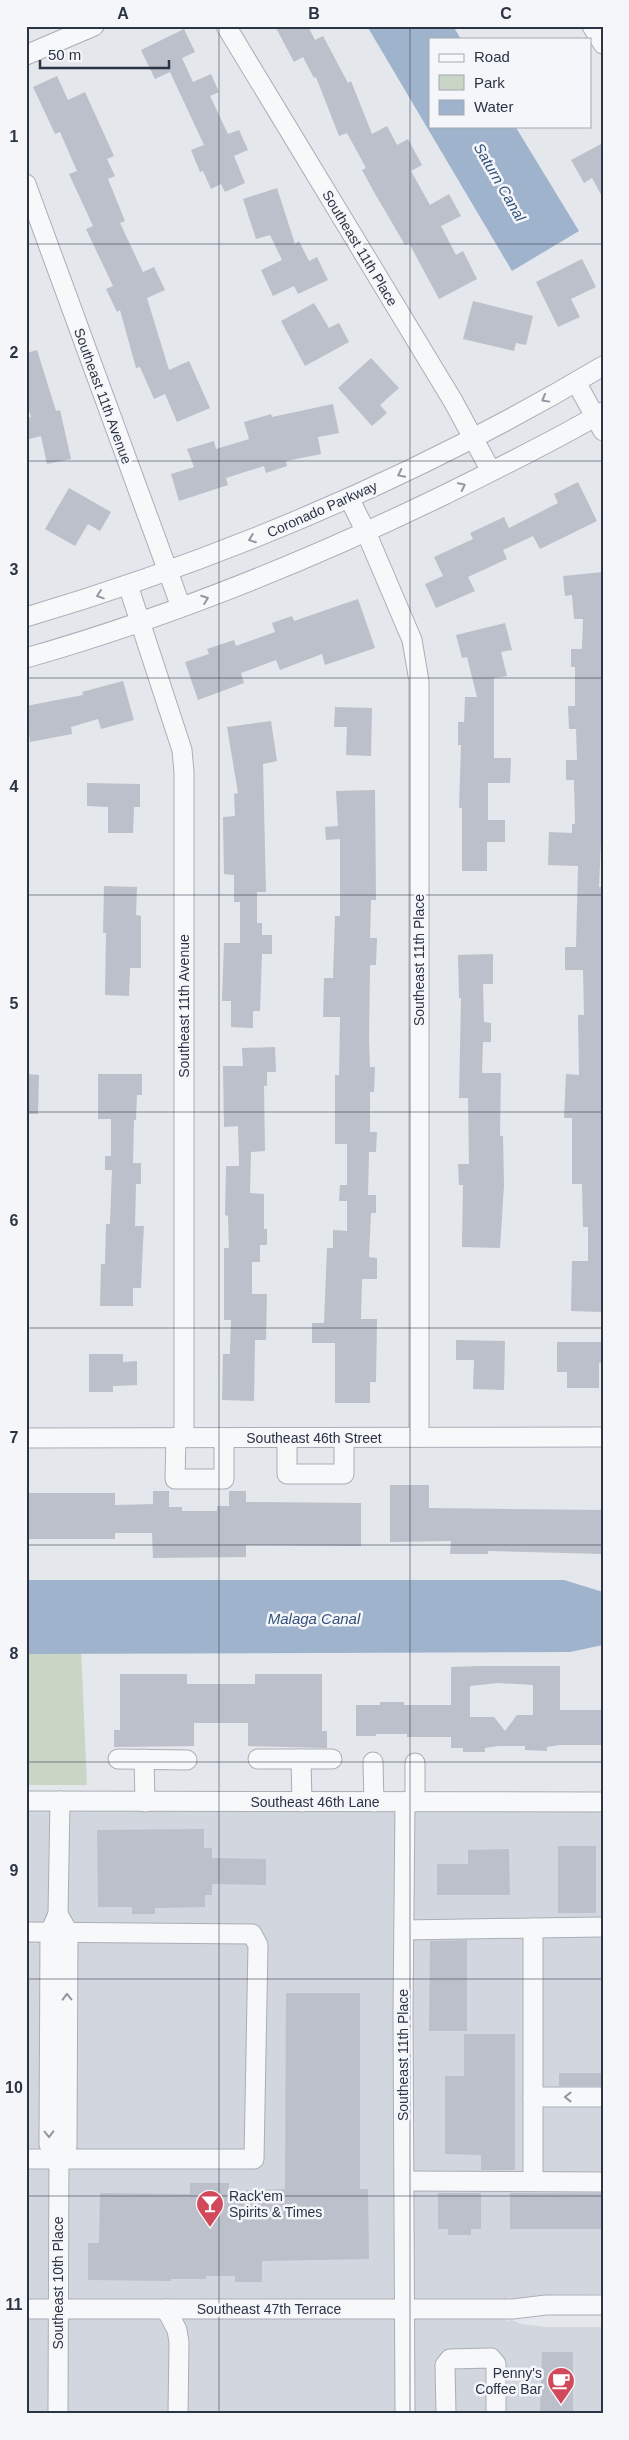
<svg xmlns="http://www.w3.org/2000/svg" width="629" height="2440" font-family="Helvetica,sans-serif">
<rect width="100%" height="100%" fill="#e4e7ec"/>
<g fill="#d2d6de">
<polygon points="26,1804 603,1806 603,2294 546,2295 514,2299 508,2297 507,2299 26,2299"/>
<polygon points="26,2319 506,2319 506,2321 512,2320 521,2324 547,2327 603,2327 603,2414 26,2414"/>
</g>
<polygon fill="#c9d6c5" points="26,1648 81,1648 87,1785 26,1785"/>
<g fill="#9fb4cc">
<polygon points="367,26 453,26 461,39 430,39 430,126 515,126 579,231 512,271"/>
<polygon points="26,1580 564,1580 603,1592 603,1645 570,1652 26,1654"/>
</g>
<g fill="#bbc0ca" fill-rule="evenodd">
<polygon points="275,26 308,26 315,40 323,36 348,83 351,81 372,134 387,126 397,145 408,139 422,165 411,171 430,205 449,194 461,216 441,226 456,255 463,251 477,279 439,299 409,243 405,245 374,192 362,170 366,168 347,133 339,136 316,77 314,78 303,57 294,62"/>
<polygon points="184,29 195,52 182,58 193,82 211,74 219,92 210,96 228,134 239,130 248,150 234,156 245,183 225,192 221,184 211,189 203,171 200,172 191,150 204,145 170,72 155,79 141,50"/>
<polygon points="57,76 68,100 85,92 114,156 107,159 115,176 108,179 125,221 120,223 143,272 154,267 165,290 147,298 169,370 189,361 210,408 177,422 165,394 154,399 140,367 136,368 120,310 117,312 106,289 113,286 86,229 93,226 69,174 77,171 60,132 55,134 33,87"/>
<polygon points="603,143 603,198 592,178 584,183 571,160"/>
<polygon points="277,188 295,244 299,241 309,261 317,257 328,280 298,294 294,286 273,296 261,270 282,260 270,235 256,239 243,199"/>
<polygon points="582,259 596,287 571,299 580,317 558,327 536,282"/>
<polygon points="473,301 533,316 526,345 516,343 514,351 463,339"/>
<polygon points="314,303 329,328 339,323 349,342 305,366 281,321"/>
<polygon points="37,350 56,411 60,410 71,459 47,464 41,436 29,439 26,427 26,418 31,417 26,401 26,353"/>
<polygon points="371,358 399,388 380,405 387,413 372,426 338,388"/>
<polygon points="333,404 339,433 318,437 321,454 286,461 287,466 266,473 264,466 226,478 228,485 179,501 171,474 194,467 187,449 214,441 216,449 249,439 244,422 271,414 272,417"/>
<polygon points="578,482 597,521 540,549 533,536 503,550 507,559 468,577 475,591 436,608 425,584 443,576 434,557 473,539 470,533 504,517 509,528 558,503 554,494"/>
<polygon points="69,488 111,512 100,531 88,524 75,546 45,529"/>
<polygon points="603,572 603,842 601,842 599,887 603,887 603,1312 571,1311 572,1261 588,1261 588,1227 583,1227 582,1184 572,1184 572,1118 564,1118 566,1074 579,1075 578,1015 584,1015 583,970 565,970 565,947 576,947 578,866 548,865 549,832 572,833 572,824 575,824 574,780 566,780 566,760 577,760 576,729 569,729 568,706 575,706 575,667 571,667 571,649 582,649 583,619 574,619 572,595 565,596 563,576"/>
<polygon points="358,599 375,648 325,665 322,654 280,670 276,660 241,673 244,683 198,700 185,662 209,654 207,649 234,640 236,646 275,632 272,623 292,616 294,621"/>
<polygon points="505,623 512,650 501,652 507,676 494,678 494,758 511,758 510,783 488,783 488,820 505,820 505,842 487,842 487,871 462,871 462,808 459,808 461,745 458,745 458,722 464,722 465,697 477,697 467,657 462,658 456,635"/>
<polygon points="123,681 134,720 101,729 98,719 71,727 72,734 30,742 26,706 83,695 82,692"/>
<polygon points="335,707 372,708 371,756 346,755 347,727 334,727"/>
<polygon points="271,721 277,761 263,764 266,892 257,892 257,923 262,923 262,935 272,935 272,954 262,954 260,1011 253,1011 253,1028 231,1027 231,1001 222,1001 224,943 240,943 240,902 234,902 234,875 224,874 223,817 235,816 234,794 238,793 227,727"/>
<polygon points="87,783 140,784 140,807 134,807 133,833 108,833 108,807 87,806"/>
<polygon points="375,790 376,900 371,900 370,938 377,938 376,965 370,965 369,1041 370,1067 375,1067 374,1092 370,1092 370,1132 377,1132 376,1152 369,1152 368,1195 376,1195 376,1213 371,1213 369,1257 377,1258 377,1279 362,1279 361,1319 377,1319 376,1382 370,1382 370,1403 335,1403 335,1343 312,1343 312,1323 324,1323 327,1248 333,1248 333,1230 347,1231 347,1201 339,1201 340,1185 347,1185 347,1144 335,1144 335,1075 339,1075 340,1017 323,1017 324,978 333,978 335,916 340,916 340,839 326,840 325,827 338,826 336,791"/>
<polygon points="104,886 137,887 136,915 141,916 141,968 130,968 129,996 105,995 106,933 103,933"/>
<polygon points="493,954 493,984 483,984 484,1022 491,1023 491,1042 483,1042 482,1073 501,1073 500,1136 503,1136 504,1185 500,1248 462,1247 463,1185 459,1185 458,1164 469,1164 468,1098 459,1098 461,998 459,998 458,955"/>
<polygon points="275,1047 276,1072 267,1072 267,1086 264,1086 265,1151 251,1152 250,1193 264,1194 264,1229 267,1229 267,1245 260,1245 260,1262 252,1262 252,1294 267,1294 266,1340 255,1340 254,1401 222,1400 223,1354 230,1354 231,1320 224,1320 224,1248 229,1248 228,1216 225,1215 226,1166 239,1166 238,1126 224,1127 223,1066 243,1066 242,1048"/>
<polygon points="26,1074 39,1075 38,1114 26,1114"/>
<polygon points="98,1074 142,1074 142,1095 137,1095 136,1120 134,1120 133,1163 141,1163 141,1184 136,1184 135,1226 144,1226 143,1244 141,1288 133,1288 133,1306 100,1306 101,1264 105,1264 106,1224 110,1224 112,1170 105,1170 105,1156 111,1156 111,1119 98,1119"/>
<polygon points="456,1340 505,1341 504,1390 473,1389 474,1360 456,1360"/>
<polygon points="557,1342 603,1342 603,1363 599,1363 599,1388 567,1388 567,1372 557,1372"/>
<polygon points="89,1354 123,1354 123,1362 137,1361 137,1385 113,1386 113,1392 89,1392"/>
<polygon points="390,1485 429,1485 429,1508 603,1510 603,1554 488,1551 488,1554 450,1554 451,1541 390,1542"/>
<polygon points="153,1491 169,1491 169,1507 182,1507 182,1511 217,1511 217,1506 229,1506 229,1491 246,1491 246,1502 361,1503 361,1546 246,1545 246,1557 153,1558 152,1533 115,1533 115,1539 26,1539 26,1493 115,1493 115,1505 153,1504"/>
<path d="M479 1666H560V1710H603V1745H560L547 1747V1751L525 1750V1746H498L485 1748V1752H463V1748H451V1737H407V1734H376V1736H356V1705H380V1702H404V1705H451V1667ZM498 1683 533 1685V1715H517L505 1731 494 1717H470V1686Z"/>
<polygon points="120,1674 187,1674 187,1684 255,1684 255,1674 322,1674 322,1731 327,1731 327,1748 248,1746 248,1723 194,1723 194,1746 114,1747 114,1730 120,1730"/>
<polygon points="204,1829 204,1848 212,1848 212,1858 266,1859 266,1885 212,1884 212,1895 205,1895 205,1907 155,1908 155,1914 132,1914 132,1907 98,1907 97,1830"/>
<rect x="558" y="1846" width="38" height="67"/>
<polygon points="509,1849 510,1895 437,1895 437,1864 468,1864 468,1850"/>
<polygon points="467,1940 467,2031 429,2031 430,1941"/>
<polygon points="286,1993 360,1993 360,2189 368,2189 369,2259 262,2261 262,2282 235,2282 235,2276 206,2276 206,2279 171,2279 171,2281 88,2280 88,2243 99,2243 100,2193 190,2194 190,2183 229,2183 229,2191 285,2189"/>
<polygon points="464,2034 515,2034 515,2170 481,2170 481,2155 445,2154 445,2076 464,2076"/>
<rect x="559" y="2073" width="44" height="13"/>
<polygon points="438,2193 481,2193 481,2229 471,2229 471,2235 448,2235 448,2229 438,2229"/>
<rect x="510" y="2193" width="93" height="36"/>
<polygon points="542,2352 573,2352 573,2414 540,2414"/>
</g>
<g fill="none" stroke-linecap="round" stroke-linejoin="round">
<defs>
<g id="minor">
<polyline points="226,26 453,401 491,471"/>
<polyline points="592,26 603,44"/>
<polyline points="26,55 94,26"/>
<polyline points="26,184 181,607"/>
<polyline points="576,382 603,431"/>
<polyline points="349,498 366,532 412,640 419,681 419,1437"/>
<polyline points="128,585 182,750 184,772 184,1437"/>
<path d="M26 617C228 557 422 474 603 366"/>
<path d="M26 658C170 617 308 561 442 496 496 469 551 443 603 412"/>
<polyline points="176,1437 175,1479 224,1479 224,1438"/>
<polyline points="26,1438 603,1437"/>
<polyline points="287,1439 287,1474 344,1474 344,1438"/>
<polyline points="118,1759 187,1760"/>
<polyline points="144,1759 145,1802"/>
<polyline points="258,1759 332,1759"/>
<polyline points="301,1759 302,1802"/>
<polyline points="373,1762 374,1802"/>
<polyline points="415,1763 415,1802"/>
<polyline points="26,1801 603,1802"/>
<polyline points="533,1928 603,1927"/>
<polyline points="404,1930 533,1928 533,2181"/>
<polyline points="26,1932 252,1934 258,1945 254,2159 26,2159"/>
<polyline points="533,2097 603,2097"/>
<polyline points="59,2152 49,2144 50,1932 58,1914 60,1801"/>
<polyline points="404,2181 603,2182"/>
<polyline points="26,2309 513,2309 546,2305 603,2305"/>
<polyline points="166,2309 177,2330 179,2342 178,2414"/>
<polyline points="58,2414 59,2152 67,2146 68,1932 58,1914"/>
<polyline points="405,2414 403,2013 405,1802"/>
<polyline points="446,2414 445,2365 450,2359 491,2358 496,2364 496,2414"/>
</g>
</defs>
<use href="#minor" stroke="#a9aeb7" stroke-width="21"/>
<use href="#minor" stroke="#f7f8fa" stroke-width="19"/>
</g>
<defs><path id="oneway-chevron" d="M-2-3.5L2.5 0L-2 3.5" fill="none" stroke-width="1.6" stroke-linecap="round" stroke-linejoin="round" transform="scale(1.25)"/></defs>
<g stroke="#9196a0">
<use href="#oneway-chevron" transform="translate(545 399) rotate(151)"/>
<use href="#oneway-chevron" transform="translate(401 474) rotate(154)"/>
<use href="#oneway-chevron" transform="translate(462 486) rotate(-26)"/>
<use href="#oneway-chevron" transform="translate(252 539) rotate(159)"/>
<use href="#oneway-chevron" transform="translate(100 595) rotate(161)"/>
<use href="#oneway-chevron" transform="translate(205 599) rotate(-20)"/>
<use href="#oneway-chevron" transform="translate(67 1997) rotate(-91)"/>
<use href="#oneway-chevron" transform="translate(568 2097) rotate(180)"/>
<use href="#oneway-chevron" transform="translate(49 2134) rotate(89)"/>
</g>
<path fill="none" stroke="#2b3445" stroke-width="1" stroke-opacity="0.55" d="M219 26V2414M410 26V2414M26 244H603M26 461H603M26 678H603M26 895H603M26 1112H603M26 1328H603M26 1545H603M26 1762H603M26 1979H603M26 2196H603"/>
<defs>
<symbol id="bar-pin" viewBox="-11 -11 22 30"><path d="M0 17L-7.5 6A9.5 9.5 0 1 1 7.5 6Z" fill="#d1495b" stroke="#f4f6f9"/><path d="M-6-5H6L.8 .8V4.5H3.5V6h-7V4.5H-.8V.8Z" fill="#fff"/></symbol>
<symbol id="cafe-pin" viewBox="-11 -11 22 30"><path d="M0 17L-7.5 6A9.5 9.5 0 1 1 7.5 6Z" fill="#d1495b" stroke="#f4f6f9"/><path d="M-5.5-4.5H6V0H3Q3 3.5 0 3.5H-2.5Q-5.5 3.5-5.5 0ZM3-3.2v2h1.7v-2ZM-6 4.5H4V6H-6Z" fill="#fff"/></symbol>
</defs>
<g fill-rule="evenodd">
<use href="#bar-pin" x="194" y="2188" width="32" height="43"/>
<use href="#cafe-pin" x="545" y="2365" width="32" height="43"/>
</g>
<g text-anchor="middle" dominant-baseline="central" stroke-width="5" stroke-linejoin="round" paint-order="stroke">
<g font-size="14" fill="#2b3445" stroke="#f4f6f9">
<text transform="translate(360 248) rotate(59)">Southeast 11th Place</text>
<text transform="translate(103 396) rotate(70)">Southeast 11th Avenue</text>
<text transform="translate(322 509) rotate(-24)">Coronado Parkway</text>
<text transform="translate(419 960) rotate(-90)">Southeast 11th Place</text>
<text transform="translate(184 1006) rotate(-90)">Southeast 11th Avenue</text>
<text x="314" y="1438">Southeast 46th Street</text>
<text x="315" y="1802">Southeast 46th Lane</text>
<text transform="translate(403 2055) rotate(-90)">Southeast 11th Place</text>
<text transform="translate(58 2283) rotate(-90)">Southeast 10th Place</text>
<text x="269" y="2309">Southeast 47th Terrace</text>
</g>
<g font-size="14" fill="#2b3445" stroke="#f4f6f9" text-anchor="start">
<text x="229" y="2196">Rack'em<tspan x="229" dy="16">Spirits &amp; Times</tspan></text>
<text x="542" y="2373" text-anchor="end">Penny's<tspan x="542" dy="16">Coffee Bar</tspan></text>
</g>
<g font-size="15" font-style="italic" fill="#34527a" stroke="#f4f6f9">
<text transform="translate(500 182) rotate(60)">Saturn Canal</text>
<text x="314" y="1618">Malaga Canal</text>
</g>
</g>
<rect width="629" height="2440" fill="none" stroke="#f4f6f9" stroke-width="55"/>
<rect x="429" y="38" width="162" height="90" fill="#f4f6f9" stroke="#a4a8b1"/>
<rect x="439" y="54" width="25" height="8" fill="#f7f8fa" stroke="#a4a8b1"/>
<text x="474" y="62" font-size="15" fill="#2b3445">Road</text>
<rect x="439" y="75" width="25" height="15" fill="#c9d6c5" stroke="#a4a8b1"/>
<text x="474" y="88" font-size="15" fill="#2b3445">Park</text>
<rect x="439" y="100" width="25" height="15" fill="#9fb4cc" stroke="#a4a8b1"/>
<text x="474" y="112" font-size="15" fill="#2b3445">Water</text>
<path d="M40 60v8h129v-8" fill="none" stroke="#2b3445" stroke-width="2.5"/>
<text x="48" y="60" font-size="15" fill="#2b3445" stroke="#f4f6f9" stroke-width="4" paint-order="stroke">50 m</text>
<rect x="28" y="28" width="574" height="2384" fill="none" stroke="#2b3445" stroke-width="2"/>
<g font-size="16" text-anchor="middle" font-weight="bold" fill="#2b3445">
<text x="123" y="19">A</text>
<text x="314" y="19">B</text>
<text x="506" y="19">C</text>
<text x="14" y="142">1</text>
<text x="14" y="358">2</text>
<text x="14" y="575">3</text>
<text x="14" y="792">4</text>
<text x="14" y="1009">5</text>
<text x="14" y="1226">6</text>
<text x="14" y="1443">7</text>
<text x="14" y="1659">8</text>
<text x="14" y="1876">9</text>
<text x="14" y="2093">10</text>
<text x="14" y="2310">11</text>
</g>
</svg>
